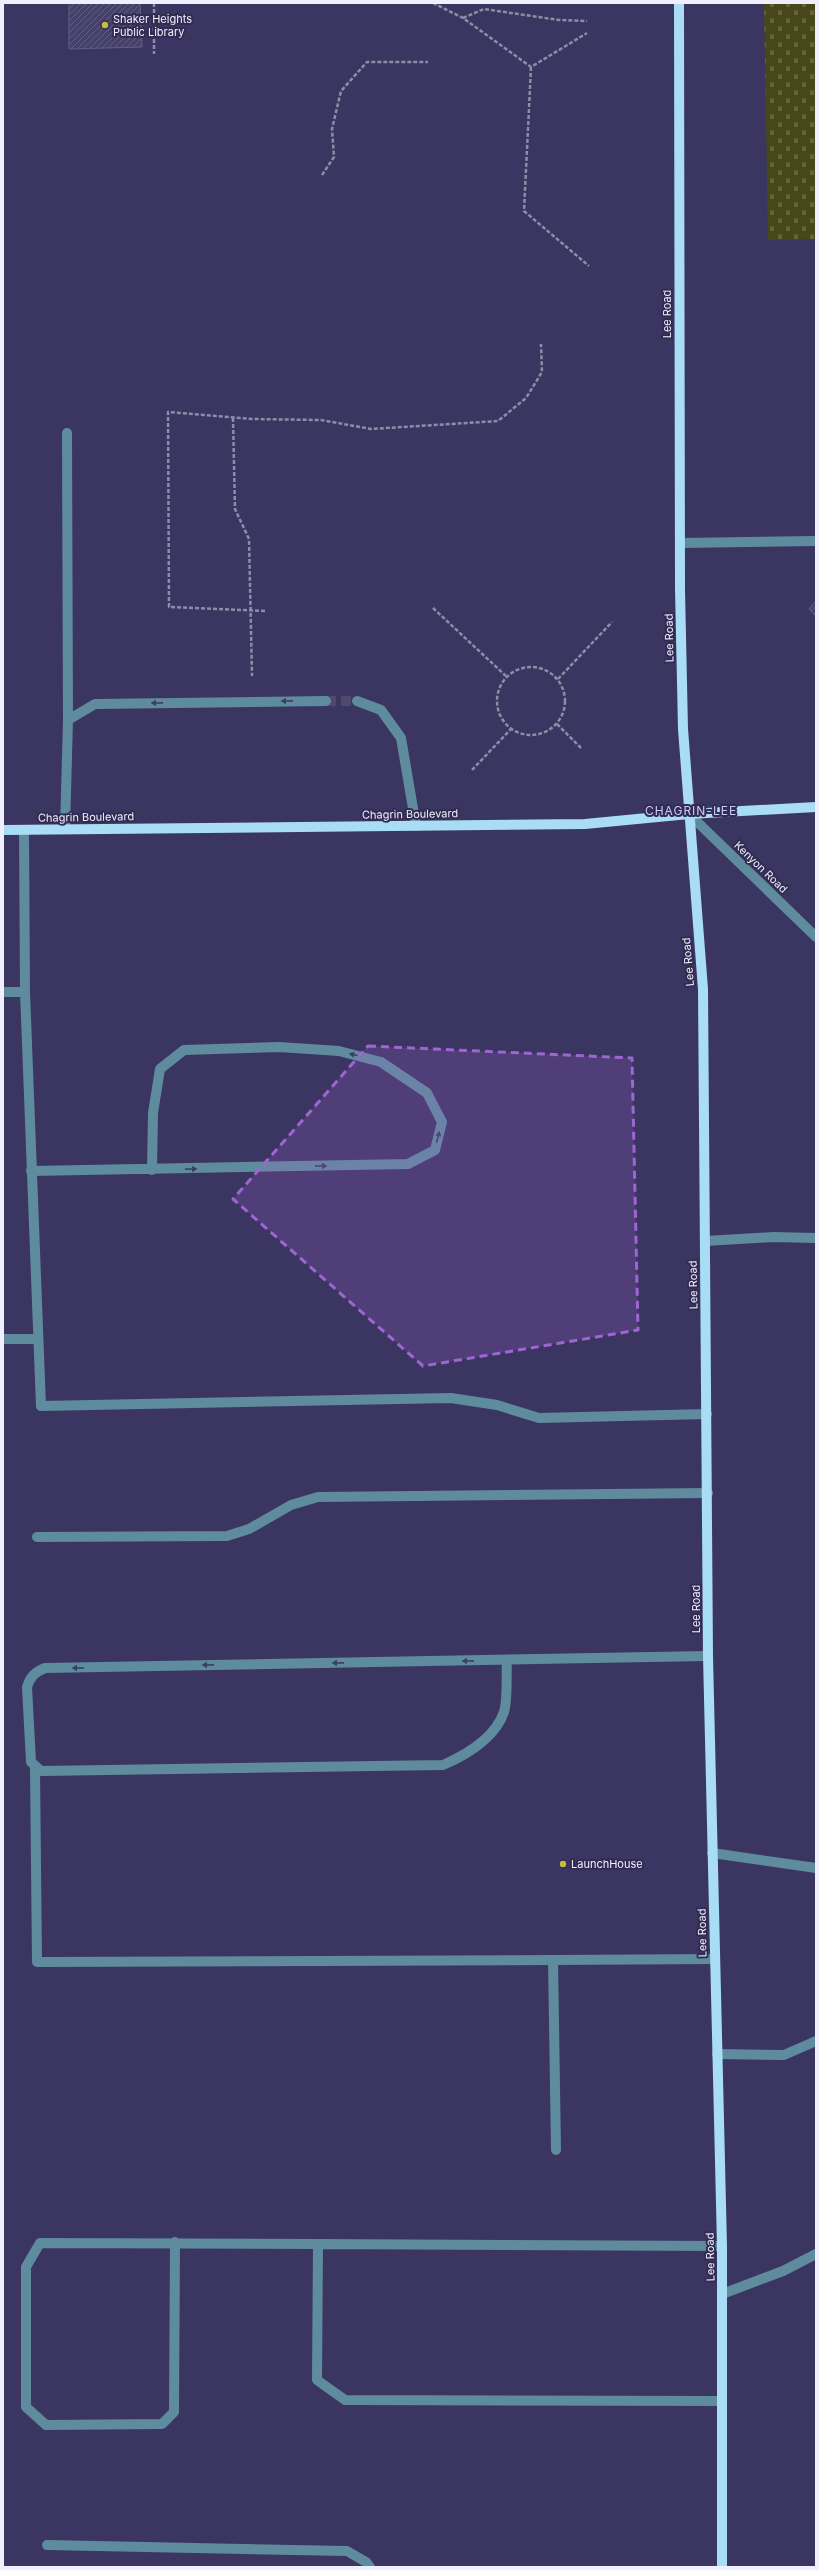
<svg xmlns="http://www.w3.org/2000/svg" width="819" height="2570" font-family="Inter,sans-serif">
<defs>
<pattern id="cemetery-stones" width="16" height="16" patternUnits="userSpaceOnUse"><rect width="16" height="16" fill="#48471a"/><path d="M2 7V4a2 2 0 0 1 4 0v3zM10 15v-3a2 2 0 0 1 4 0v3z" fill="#63623c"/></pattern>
<pattern id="building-hatch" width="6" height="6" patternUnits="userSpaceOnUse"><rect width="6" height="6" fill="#46416a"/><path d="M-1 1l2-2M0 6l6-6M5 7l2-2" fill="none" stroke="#615d80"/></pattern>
</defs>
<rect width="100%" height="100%" fill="#322c53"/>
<rect fill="#3b3562" x="3" y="3" width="813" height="2564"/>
<polygon fill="url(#cemetery-stones)" points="764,3 816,3 816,239 768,240"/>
<g fill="url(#building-hatch)" stroke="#625e89">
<polygon points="69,3 140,3 142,47 69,49"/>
<polygon points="816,601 816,616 809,609"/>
</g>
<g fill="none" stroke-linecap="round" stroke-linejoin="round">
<polyline stroke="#4e496d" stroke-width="10" stroke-dasharray="10 5" stroke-linecap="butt" points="326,701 357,701"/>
<g stroke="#8f8ca7" stroke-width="2.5" stroke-dasharray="4 2" stroke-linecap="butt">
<polyline points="154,3 154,54"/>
<polyline points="433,3 463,18 531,67 587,33"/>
<polyline points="463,18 484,9 559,20 587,21"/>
<polyline points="531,67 524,211 589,266"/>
<polyline points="322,175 334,157 332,129 341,91 367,62 428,62"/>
<polyline points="233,418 235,509 249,539 252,676"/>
<polyline points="433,608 507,677"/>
<polyline points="265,611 169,607 168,412 252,419 321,420 371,429 498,421 526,398 542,372 541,344"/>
<circle cx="531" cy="701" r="34"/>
<polyline points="558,679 612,622"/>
<polyline points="557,724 581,748"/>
<polyline points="472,770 511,729"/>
</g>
<g stroke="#5f8b9e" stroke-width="10">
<polyline points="680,543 816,541"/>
<polyline points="357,701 381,710 401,738 416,826"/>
<polyline points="68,720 95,704 326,701"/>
<polyline points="689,814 816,937"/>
<polyline points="65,829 68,720 67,433"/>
<polyline points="24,830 25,992 41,1406 451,1398 497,1405 539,1418 707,1414"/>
<polyline points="3,992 25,992"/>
<polyline points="31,1171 408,1164 435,1150 442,1122 427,1093 381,1062 339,1051 279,1047 184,1050 160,1069 153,1113 152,1170"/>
<polyline points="705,1241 773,1237 816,1238"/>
<polyline points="3,1339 38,1339"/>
<polyline points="37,1537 227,1536 249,1529 291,1505 318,1497 708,1493"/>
<path d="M507 1660C506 1674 508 1699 504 1712 495 1738 466 1755 443 1765L41 1771 31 1762 27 1687C30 1677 35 1672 45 1668L708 1656"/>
<polyline points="35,1768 37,1962 553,1960"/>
<polyline points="712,1853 816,1868"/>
<polyline points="717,2054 784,2055 816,2041"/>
<polyline points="556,2150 553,1960 715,1959"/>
<polyline points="175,2242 174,2412 162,2424 46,2425 26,2407 26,2267 40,2243 318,2244"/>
<polyline points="722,2246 318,2244 317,2380 345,2400 722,2401"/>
<polyline points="722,2294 783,2271 816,2254"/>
<polyline points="47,2545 347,2551 366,2562 370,2567"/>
</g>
<g stroke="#a8ddf5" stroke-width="10">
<polyline points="679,3 680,589 683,729 703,989 708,1656 722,2246 722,2567"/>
<polyline points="3,830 585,824 689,814 816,807"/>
</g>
</g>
<defs><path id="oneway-solid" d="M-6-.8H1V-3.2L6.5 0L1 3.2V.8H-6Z"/></defs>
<g fill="#3b3f62">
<use href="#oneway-solid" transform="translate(287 701) rotate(179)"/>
<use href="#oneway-solid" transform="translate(157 703) rotate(179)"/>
<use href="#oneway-solid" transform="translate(355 1055) rotate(-166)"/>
<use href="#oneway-solid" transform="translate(438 1137) rotate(-76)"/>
<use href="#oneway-solid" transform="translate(321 1166) rotate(-1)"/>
<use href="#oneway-solid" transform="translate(191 1169) rotate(-1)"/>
<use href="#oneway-solid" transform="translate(468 1661) rotate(179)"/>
<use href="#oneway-solid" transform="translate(338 1663) rotate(179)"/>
<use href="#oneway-solid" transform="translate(208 1665) rotate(179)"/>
<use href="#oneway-solid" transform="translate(78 1668) rotate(179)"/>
</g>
<path fill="#9e66d2" fill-opacity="0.2" stroke="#9e66d2" stroke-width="3" stroke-dasharray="8 5" stroke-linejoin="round" d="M368 1046 632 1058 638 1330 423 1366 233 1199Z"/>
<g fill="#c1be40" stroke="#322c53" stroke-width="1.5">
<circle cx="105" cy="25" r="4"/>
<circle cx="563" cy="1864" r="4"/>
</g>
<g text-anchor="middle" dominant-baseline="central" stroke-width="4" stroke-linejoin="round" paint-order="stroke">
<g font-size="11" fill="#efeffe" stroke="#322c53" text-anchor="start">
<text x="113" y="19">Shaker Heights<tspan x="113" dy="13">Public Library</tspan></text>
<text x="571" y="1864">LaunchHouse</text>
</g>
<g font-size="11" fill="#efeffe" stroke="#322c53">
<text transform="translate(667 314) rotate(-90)">Lee Road</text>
<text transform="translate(669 638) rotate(-91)">Lee Road</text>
<text transform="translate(410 814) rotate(-1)">Chagrin Boulevard</text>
<text transform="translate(86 817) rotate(-1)">Chagrin Boulevard</text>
<text transform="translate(761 867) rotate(44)">Kenyon Road</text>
<text transform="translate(688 962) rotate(-95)">Lee Road</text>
<text transform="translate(693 1285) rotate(-91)">Lee Road</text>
<text transform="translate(696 1609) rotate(-90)">Lee Road</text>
<text transform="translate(702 1933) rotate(-91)">Lee Road</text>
<text transform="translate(710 2257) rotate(-91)">Lee Road</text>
</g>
<g font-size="12" letter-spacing="1" fill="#cdcafb" stroke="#322c53">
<text x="691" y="810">CHAGRIN-LEE</text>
</g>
</g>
<rect width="819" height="2570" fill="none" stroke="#efeffe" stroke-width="8"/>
</svg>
